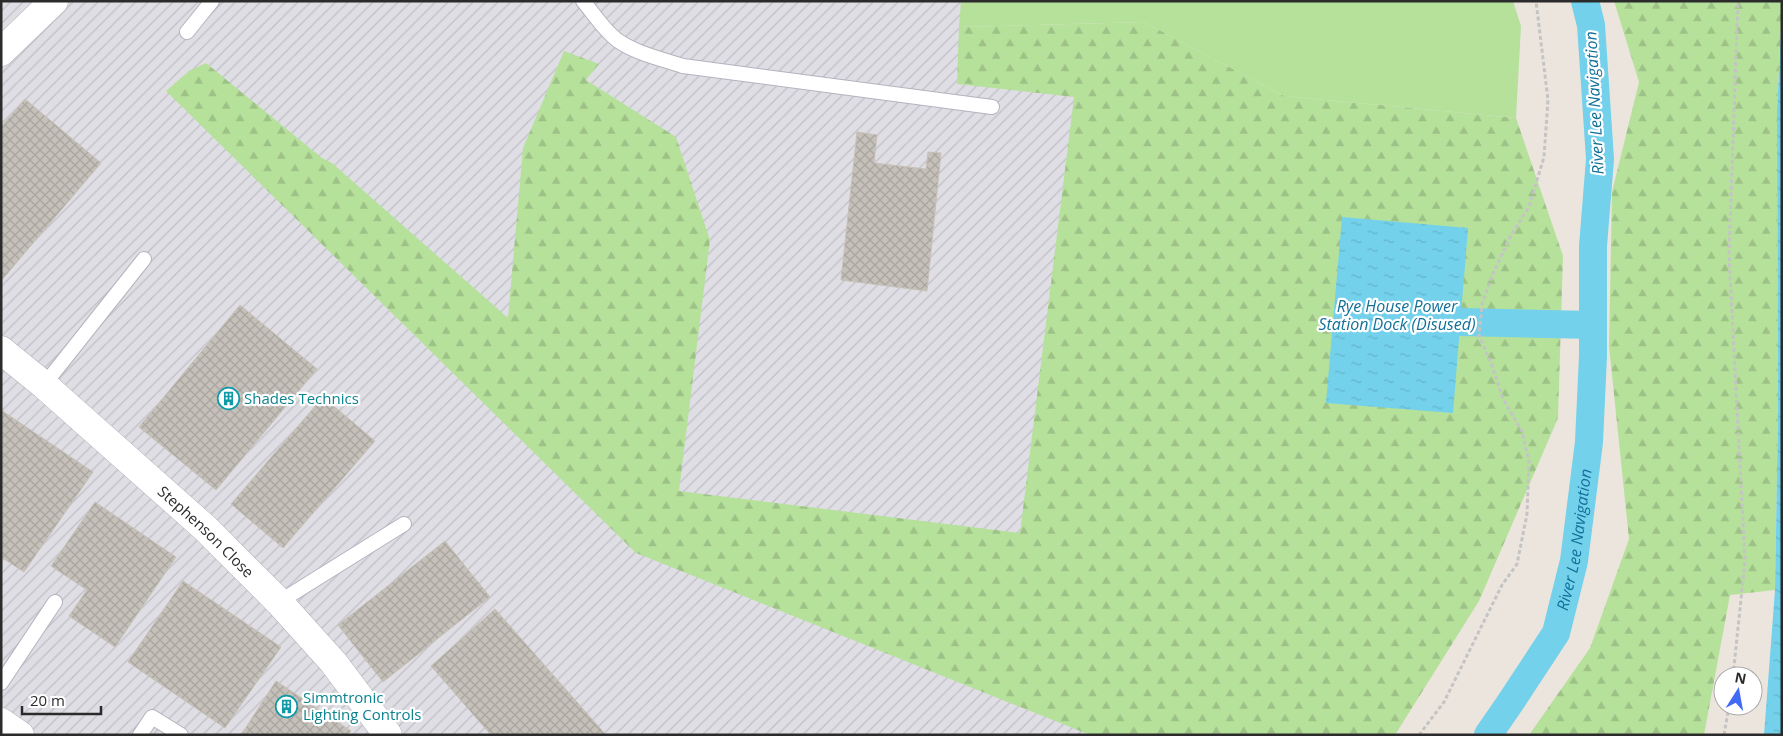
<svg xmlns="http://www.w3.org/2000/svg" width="1783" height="736" font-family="'Open Sans',sans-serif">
<defs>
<pattern id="industrial-furrows" width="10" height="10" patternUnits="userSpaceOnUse" patternTransform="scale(1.25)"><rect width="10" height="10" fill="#dfdee5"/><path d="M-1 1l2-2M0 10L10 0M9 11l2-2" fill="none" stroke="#c0bfc5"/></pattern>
<pattern id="forest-firs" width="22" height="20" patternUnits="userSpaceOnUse" patternTransform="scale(1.25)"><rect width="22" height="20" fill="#b6e19b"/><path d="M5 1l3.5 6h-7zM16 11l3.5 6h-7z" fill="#9dc186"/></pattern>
<pattern id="water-ripples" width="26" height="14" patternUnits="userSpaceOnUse" patternTransform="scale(1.25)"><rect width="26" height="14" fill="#73d1eb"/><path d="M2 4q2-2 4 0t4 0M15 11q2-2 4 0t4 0" fill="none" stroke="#64b4ca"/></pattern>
<pattern id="building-cross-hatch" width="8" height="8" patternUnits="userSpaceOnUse" patternTransform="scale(1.25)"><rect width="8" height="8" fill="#c5c0b9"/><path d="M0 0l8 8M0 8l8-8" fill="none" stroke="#a9a59f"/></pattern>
</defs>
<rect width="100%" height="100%" fill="#ece5dd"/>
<polygon fill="url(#industrial-furrows)" points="1,1 961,1 958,70 1138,81 1083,735 1,735"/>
<polygon fill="#b6e19b" points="961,1 1513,1 1521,26 1516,118 1284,96 1144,22 959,27"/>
<g fill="url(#forest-firs)">
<polygon points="1614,1 1782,1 1777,111 1778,414 1775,590 1730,595 1704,735 1529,735 1590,648 1629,539 1609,346 1612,192 1639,82"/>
<polygon points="1144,22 1284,96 1516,118 1563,256 1558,418 1479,601 1395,735 1090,735 636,553 166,91 189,71 206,63 322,158 332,163 508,318 523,148 564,51 599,64 586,80 676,137 710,240 679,491 1020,533 1074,97 957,84 959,27"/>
</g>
<g fill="url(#water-ripples)">
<polygon points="1782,11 1782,735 1764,735 1775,590 1778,414 1777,111"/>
<polygon points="1342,217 1468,228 1453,413 1326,403"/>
</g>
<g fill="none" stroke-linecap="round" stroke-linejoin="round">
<g stroke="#73d1eb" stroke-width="28">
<polyline points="1461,322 1593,325"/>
<path id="s1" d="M1488 735 1510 703 1556 633 1574 561 1589 442 1593 356V246L1600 159 1591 25 1585 1"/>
</g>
</g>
<g fill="url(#building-cross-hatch)" stroke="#c8c1b7">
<polygon points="25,99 101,163 1,281 1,127"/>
<polygon points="857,132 877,135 874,163 926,169 928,152 941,153 927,291 841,280"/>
<polygon points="240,305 317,369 216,490 139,427"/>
<polygon points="323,397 375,441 283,548 231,504"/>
<polygon points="1,410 93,472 24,572 1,557"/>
<polygon points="95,502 176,557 115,647 69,616 87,590 51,566"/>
<polygon points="445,541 490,597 383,682 338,625"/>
<polygon points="183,581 281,647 225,728 128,662"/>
<polygon points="495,609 606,735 491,735 431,666"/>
<polygon points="276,681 351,731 348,735 241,735"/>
</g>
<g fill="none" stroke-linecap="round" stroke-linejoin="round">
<defs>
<g id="service">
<path d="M583 1C594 14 603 29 617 40 635 53 662 59 683 66L992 107"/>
<polyline points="187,32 212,1"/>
<polyline points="44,385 144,259"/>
<polyline points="279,602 404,524"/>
<polyline points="1,683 55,602"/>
<polyline points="140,735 152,717 181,735"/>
</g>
<g id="minor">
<polyline points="1,52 54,1"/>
<path id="s2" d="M1 350 44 385 205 528 279 602 333 662 388 735"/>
<polyline points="1,722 20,735"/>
</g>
</defs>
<use href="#service" stroke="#b1b4be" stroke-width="16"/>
<use href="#minor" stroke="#b1b4be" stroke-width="29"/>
<g stroke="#c4c4c4" stroke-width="3" stroke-dasharray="4 2.5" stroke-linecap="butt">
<polyline points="1733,676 1745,561 1729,255 1738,1"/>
<polyline points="1419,735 1444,702 1502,585 1517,564 1527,514 1529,462 1522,431 1503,399 1491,363 1479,335 1482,304 1492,276 1511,235 1529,207 1544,157 1548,100 1536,1"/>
<polyline points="1724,735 1729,706"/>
</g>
<use href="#service" stroke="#fff" stroke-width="14"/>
<use href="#minor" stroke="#fff" stroke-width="28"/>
</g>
<defs>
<symbol id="building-ring" viewBox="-11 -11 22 22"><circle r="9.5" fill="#fff" stroke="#0f9aa8" stroke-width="1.5"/><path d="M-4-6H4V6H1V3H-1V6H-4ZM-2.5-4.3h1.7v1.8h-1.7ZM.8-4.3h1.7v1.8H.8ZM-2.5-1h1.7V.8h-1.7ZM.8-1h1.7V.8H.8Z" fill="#0f9aa8"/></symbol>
</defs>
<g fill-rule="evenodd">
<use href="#building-ring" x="216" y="386" width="25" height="25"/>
<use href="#building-ring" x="274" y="694" width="25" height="25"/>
</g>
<g text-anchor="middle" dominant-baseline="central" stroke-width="4.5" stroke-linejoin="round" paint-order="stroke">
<g font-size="15" fill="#0d838f" stroke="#fff" text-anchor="start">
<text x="244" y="398">Shades Technics</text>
<text x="303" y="697">Simmtronic<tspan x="303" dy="17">Lighting Controls</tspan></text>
</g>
<g font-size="15" fill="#2b2b2b" stroke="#fff">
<text stroke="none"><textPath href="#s2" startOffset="274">Stephenson Close</textPath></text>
</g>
<g font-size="16" font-style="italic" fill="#117099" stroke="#fff">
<text transform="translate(1594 103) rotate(-93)">River Lee Navigation</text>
<text x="1397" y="306">Rye House Power<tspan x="1397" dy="18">Station Dock (Disused)</tspan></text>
<text stroke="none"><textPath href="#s1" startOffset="218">River Lee Navigation</textPath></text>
</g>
</g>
<rect width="1783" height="736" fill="none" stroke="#2b2b2b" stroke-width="5"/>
<g transform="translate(1738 691) rotate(11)"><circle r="24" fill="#ffffff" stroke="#aaaaaa"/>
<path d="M0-4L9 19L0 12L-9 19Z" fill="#426bf5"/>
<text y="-8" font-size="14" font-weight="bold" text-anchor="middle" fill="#2b2b2b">N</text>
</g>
<path d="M22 706v8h79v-8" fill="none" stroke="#2b2b2b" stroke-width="2.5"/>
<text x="30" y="706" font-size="15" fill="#2b2b2b" stroke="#ffffff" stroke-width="4" paint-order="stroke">20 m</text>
</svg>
